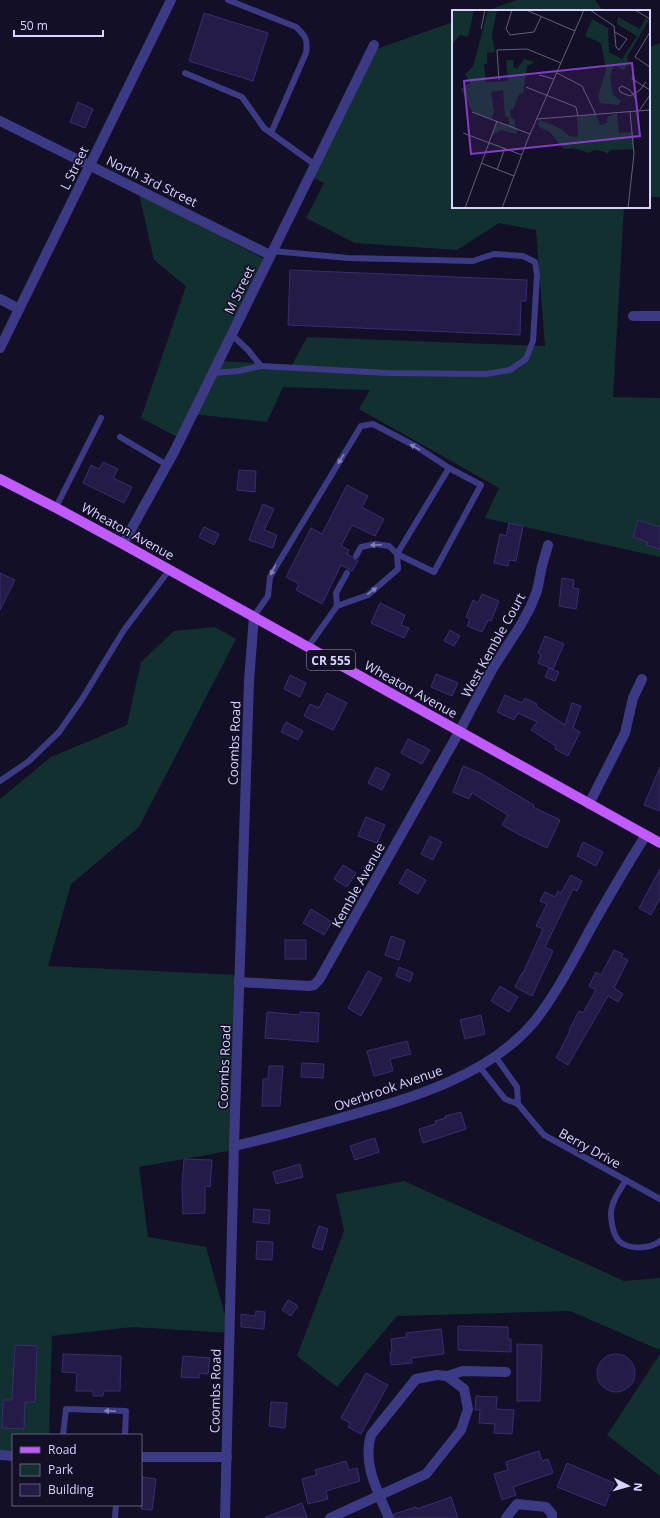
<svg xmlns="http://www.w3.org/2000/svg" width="660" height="1518" font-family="'Open Sans',sans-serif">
<rect width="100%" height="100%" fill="#130f26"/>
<g fill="#12302f">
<polygon points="517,0 595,0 603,11 486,11"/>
<polygon points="453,22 453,207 624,207 613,397 660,398 660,557 485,518 499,488 359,409 370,390 283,387 267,422 192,414 179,438 141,418 186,286 154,260 139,194 268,261 219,361 292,365 307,337 545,346 536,230 499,223 457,250 355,243 306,218 324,183 310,176 368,52"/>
<polygon points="660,43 660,197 649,197 649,47"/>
<polygon points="215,627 236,639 139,827 71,884 48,966 238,975 234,1150 139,1167 148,1237 206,1247 230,1333 133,1327 52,1336 49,1435 13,1435 13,1456 0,1456 0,799 51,757 127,725 141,662 174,631"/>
<polygon points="404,1181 624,1281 660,1278 660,1350 570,1311 397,1316 337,1387 297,1356 344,1231 336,1194"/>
<polygon points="660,1354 660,1476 607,1435"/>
</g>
<g fill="#241b47" stroke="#3b2d73">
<polygon points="204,13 268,33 253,81 189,61"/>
<polygon points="78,102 93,109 85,128 70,122"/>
<polygon points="290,270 527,280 526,301 521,301 520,335 288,325"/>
<polygon points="103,462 118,469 113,478 132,487 124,503 83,483 91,465 99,469"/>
<polygon points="239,470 256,471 255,492 237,490"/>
<polygon points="347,485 368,496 362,507 384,519 375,536 352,525 341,546 349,550 347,554 358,561 352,571 341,565 322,604 296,590 299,584 286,577 311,528 322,534"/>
<polygon points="263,504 274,509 264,530 277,535 273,548 249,540 256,521"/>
<polygon points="638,520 660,527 660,549 647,545 648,542 633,537"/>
<polygon points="509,523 523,526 516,561 509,560 508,566 494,563 500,534 506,536"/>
<polygon points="204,527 219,534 214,545 199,537"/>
<polygon points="0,573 15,580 0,610"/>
<polygon points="562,578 574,580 573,588 579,589 576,609 559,606"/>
<polygon points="482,594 499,601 491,621 488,620 482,632 467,626 470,619 466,617 473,600 478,603"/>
<polygon points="380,603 405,615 401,625 409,628 404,638 371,623"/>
<polygon points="450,630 460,636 454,646 444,641"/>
<polygon points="545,636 564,644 553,669 538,663 541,655 538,653"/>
<polygon points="549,668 559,672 555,681 545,677"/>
<polygon points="436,674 458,683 452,696 431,687"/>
<polygon points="290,675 306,683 300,697 284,689"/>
<polygon points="327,693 347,703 333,730 304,716 310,704 319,708"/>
<polygon points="505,695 522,703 525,698 537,704 536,706 565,725 572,703 581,706 573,728 580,732 568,756 555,749 556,746 531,730 537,722 518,713 514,720 497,712"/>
<polygon points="286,722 303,731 298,740 281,732"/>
<polygon points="408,739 430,750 422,764 401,753"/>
<polygon points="463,766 480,773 534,805 533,807 560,820 547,848 518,834 502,825 508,815 472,793 469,799 453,792"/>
<polygon points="376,767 390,774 382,790 368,783"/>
<polygon points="660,767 660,811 644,805"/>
<polygon points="366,817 385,825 377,843 358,836"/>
<polygon points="430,836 442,842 433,860 421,854"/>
<polygon points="583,842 603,852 596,866 577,856"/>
<polygon points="343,865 356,873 347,887 334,879"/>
<polygon points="407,869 426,880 418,894 399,883"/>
<polygon points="660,869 660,898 651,915 639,908"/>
<polygon points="571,875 582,881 577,891 573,889 545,947 553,951 532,996 515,987 522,973 523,973 543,929 536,926 547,904 540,901 545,892 555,897 558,891 561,893"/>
<polygon points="311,909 332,922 324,935 303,923"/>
<polygon points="391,936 405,941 399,960 385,955"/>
<rect x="285" y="940" width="21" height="19"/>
<polygon points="614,950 623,954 621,957 628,960 614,988 623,994 618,1002 608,996 568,1065 556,1058 570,1031 569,1030 579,1011 583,1013 596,990 589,986 596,972 601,975"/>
<polygon points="399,967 413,973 410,982 396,976"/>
<polygon points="368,971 382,978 361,1016 348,1008"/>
<polygon points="500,986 518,997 509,1012 491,1001"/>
<polygon points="267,1012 300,1015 300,1012 319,1013 318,1042 265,1038"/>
<polygon points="481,1015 485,1034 465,1039 460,1020"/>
<polygon points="407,1041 411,1054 390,1059 393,1071 374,1076 367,1051"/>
<polygon points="302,1063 324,1064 323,1078 301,1077"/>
<polygon points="269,1066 283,1066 280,1106 262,1106 263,1079 268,1079"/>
<polygon points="461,1112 466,1129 423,1143 419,1129 436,1124 435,1121 446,1118 445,1116"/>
<polygon points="375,1138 379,1152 355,1160 350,1146"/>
<polygon points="184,1159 212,1160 210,1187 205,1186 205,1213 183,1214 182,1185"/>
<polygon points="300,1164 303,1177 276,1184 273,1172"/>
<polygon points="254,1209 270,1210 269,1224 253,1222"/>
<polygon points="319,1226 328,1229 322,1250 312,1247"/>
<polygon points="257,1241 273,1242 272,1260 256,1259"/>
<polygon points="288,1300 298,1306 291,1316 282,1310"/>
<polygon points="256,1311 265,1312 264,1329 241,1327 241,1314 255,1316"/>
<polygon points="458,1326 508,1327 508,1339 511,1339 511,1352 458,1350"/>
<polygon points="441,1329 444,1354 411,1358 412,1363 391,1365 390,1352 392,1352 391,1339 407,1337 406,1333"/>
<polygon points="517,1344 542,1345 540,1401 517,1401"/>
<polygon points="15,1345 37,1346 35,1402 25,1402 24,1429 2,1428 3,1400 12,1400"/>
<polygon points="63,1354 121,1356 120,1391 104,1391 103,1396 93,1396 93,1391 76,1391 77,1373 62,1372"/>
<circle cx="616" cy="1373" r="19"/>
<polygon points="183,1356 210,1358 208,1374 199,1373 199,1378 181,1377"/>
<polygon points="366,1373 388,1385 361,1434 348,1427 350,1423 341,1418"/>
<polygon points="476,1396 497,1397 496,1409 514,1410 512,1434 494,1433 495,1424 479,1423 480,1410 475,1410"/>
<polygon points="271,1402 287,1403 285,1428 269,1426"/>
<polygon points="539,1451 542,1461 548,1459 553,1473 513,1487 516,1495 502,1500 494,1474 508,1470 506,1462"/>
<polygon points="346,1461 349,1470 357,1468 360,1481 326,1491 328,1499 308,1504 302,1479 317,1475 315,1470"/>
<polygon points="567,1463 614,1483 605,1506 557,1487"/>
<polygon points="142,1477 156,1479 152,1510 141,1509"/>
<polygon points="451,1497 458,1518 395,1518 394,1514 416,1507 417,1509"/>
<polygon points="302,1503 307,1518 266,1518 266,1517"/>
</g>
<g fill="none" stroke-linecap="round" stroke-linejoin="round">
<g stroke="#3d3a85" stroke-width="6">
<path d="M228 0 296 27C306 36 308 40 306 53L271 133"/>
<polyline points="185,73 242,97 264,128 314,164"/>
<polyline points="261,366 387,373 486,374 510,370 526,359 533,341 537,275 535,262 523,256 494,254 473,261 348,258 272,251"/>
<polyline points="213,373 238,371 261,366 248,350 231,334"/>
<polyline points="120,437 167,465"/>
<polyline points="56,507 101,418"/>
<polyline points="337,606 336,593 347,573"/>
<polyline points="254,616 268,596 270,577 277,565 361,426 373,424 417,447 449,468"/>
<polyline points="308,647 337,606 368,595 398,569 397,554 449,468 481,485 434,572 397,554 389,546 375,544 361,547 356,556"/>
<polyline points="0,781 29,761 59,732 82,699 124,630 170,569"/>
<polyline points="495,1056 517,1087 518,1104"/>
<polyline points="479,1066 505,1099 518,1104 544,1135 660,1199"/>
<path d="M626 1180C620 1190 611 1202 611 1214 611 1221 613 1235 619 1241 628 1250 650 1249 660 1241"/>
<polyline points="63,1435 66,1409 126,1411 125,1435"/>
<polyline points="115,1518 116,1505"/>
</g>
<g stroke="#3d3a85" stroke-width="10">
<polyline points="0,121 270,255"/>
<polyline points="0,299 19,309"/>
<polyline points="633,316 660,316"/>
<polyline points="0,348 171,0"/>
<polyline points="123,544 174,452 374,45"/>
<polyline points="589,804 625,733 633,698 642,679"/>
<polyline points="239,982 309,986 314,985 319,980 459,732 493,668 520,626 530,608 537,591 542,566 548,545"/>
<path d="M234 1146C267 1139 298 1130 330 1121 400 1101 485 1080 534 1022 557 993 574 959 592 926 609 896 627 865 646 835"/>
<polyline points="447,1376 463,1371 506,1372"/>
<polyline points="0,1455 13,1456"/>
<polyline points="141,1457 227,1457"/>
<polyline points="225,1518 234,1146 249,681 254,616"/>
<path d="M330 1518 426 1474 461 1430 468 1409 464 1389 447 1376 437 1375 416 1379 371 1435C362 1464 378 1492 389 1518"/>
<polyline points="506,1518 517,1504 546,1507 552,1514 552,1518"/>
</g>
<polyline stroke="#c25bff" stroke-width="10" points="0,479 62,511 123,544 660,843"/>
</g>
<defs><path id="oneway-solid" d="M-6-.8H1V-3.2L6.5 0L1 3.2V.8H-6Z"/></defs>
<g fill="#837fbc">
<use href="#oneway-solid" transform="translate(415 447) rotate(-149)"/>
<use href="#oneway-solid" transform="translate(341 459) rotate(121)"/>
<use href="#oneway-solid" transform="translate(376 545) rotate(178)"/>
<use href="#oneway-solid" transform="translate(273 570) rotate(118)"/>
<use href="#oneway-solid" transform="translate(372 591) rotate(-36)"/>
<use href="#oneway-solid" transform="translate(110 1411) rotate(-178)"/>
</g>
<g text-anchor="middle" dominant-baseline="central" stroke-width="3.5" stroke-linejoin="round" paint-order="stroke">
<rect fill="#130f26" stroke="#9e99be" stroke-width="1" x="307" y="650" width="48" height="20" rx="3"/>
<g font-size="12" font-weight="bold" fill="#d9d4ff">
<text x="331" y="660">CR 555</text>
</g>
<g font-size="13" fill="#d9d4ff" stroke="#130f26">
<text transform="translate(74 168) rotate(-64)">L Street</text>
<text transform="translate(152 181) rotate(26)">North 3rd Street</text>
<text transform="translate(239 290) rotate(-64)">M Street</text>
<text transform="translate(128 531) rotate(29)">Wheaton Avenue</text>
<text transform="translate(493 645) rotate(-61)">West Kemble Court</text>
<text transform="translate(411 689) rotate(29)">Wheaton Avenue</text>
<text transform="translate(234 743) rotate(-88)">Coombs Road</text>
<text transform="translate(358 885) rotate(-61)">Kemble Avenue</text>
<text transform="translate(224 1067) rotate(-88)">Coombs Road</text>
<text transform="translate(388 1088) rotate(-19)">Overbrook Avenue</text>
<text transform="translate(590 1148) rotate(29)">Berry Drive</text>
<text transform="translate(215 1391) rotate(-89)">Coombs Road</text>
</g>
</g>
<g transform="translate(452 10)">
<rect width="198" height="198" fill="#130f26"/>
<path d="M0 0H22L16 27 8 25 0 35ZM36 0H45L40 25 43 42 35 43V54H32L34 72 56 71 54 50H62L61 57 65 59 72 49 83 52 75 56 71 84 68 83 61 99H58L59 108 63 110V118L66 119 64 124 49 120 39 126 45 111 57 115V108L53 106 51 80 39 82 42 102 40 108H35L21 103 9 79 18 73 13 64 21 57ZM166 7 188 19 194 8 197 10 175 47 176 53 172 60 162 55 158 66 161 85 169 91 166 95 148 93 146 86 154 60 149 33 133 26 140 9 156 18 157 42 170 49 185 26 165 14ZM165 103 167 123 181 122 182 139 159 140 155 144 151 141 142 140 137 143 121 138 112 139 98 122 87 117 86 113 88 110 110 119 117 126 126 127 125 106 144 105 148 115 155 113V107Z" fill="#12302f"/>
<path fill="none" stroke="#625e7d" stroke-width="1" d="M60 0 54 19 58 25 82 22 89 7M74 0 123 21M138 0 162 16 164 37 167 40 175 29 163 22M183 0 198 9M29 19 33 0M198 22 183 47 198 57M105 63 130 76 144 105M87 65 102 69M47 70 45 40 75 39 109 53M183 71 181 65 180 69 198 80M74 77 124 97 126 106M184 90 181 84 178 80 170 76 167 78 168 82 178 86 181 84H182L188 80 194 72M187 101 198 85M20 102 78 124M85 109 198 100M11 123 70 145M29 153 62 166M45 160 53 138M13 198 45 111M50 198 75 131 132 0M176 198 182 144 178 102"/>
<path fill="#843dc5" fill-opacity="0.15" stroke="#843dc5" stroke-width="2" d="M180 53 188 126 19 144 12 71Z"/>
<rect width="198" height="198" fill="none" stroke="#d9d4ff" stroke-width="2"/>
</g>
<rect x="12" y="1434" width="130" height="72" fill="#130f26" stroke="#625e7d"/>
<rect x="20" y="1447" width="20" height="6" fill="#c25bff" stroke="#625e7d"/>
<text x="48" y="1454" font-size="12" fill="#d9d4ff">Road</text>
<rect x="20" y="1464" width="20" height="12" fill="#12302f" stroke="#625e7d"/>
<text x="48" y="1474" font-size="12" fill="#d9d4ff">Park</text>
<rect x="20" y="1484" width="20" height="12" fill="#241b47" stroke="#625e7d"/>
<text x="48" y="1494" font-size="12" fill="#d9d4ff">Building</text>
<g transform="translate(628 1486) rotate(96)" stroke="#130f26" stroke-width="3" paint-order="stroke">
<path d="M0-3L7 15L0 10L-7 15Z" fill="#d9d4ff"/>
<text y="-6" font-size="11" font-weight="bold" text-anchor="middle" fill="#d9d4ff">N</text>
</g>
<path d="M14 30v6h89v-6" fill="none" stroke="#d9d4ff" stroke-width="2"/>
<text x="20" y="30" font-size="12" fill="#d9d4ff" stroke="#130f26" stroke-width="3" paint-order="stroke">50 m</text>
</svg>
